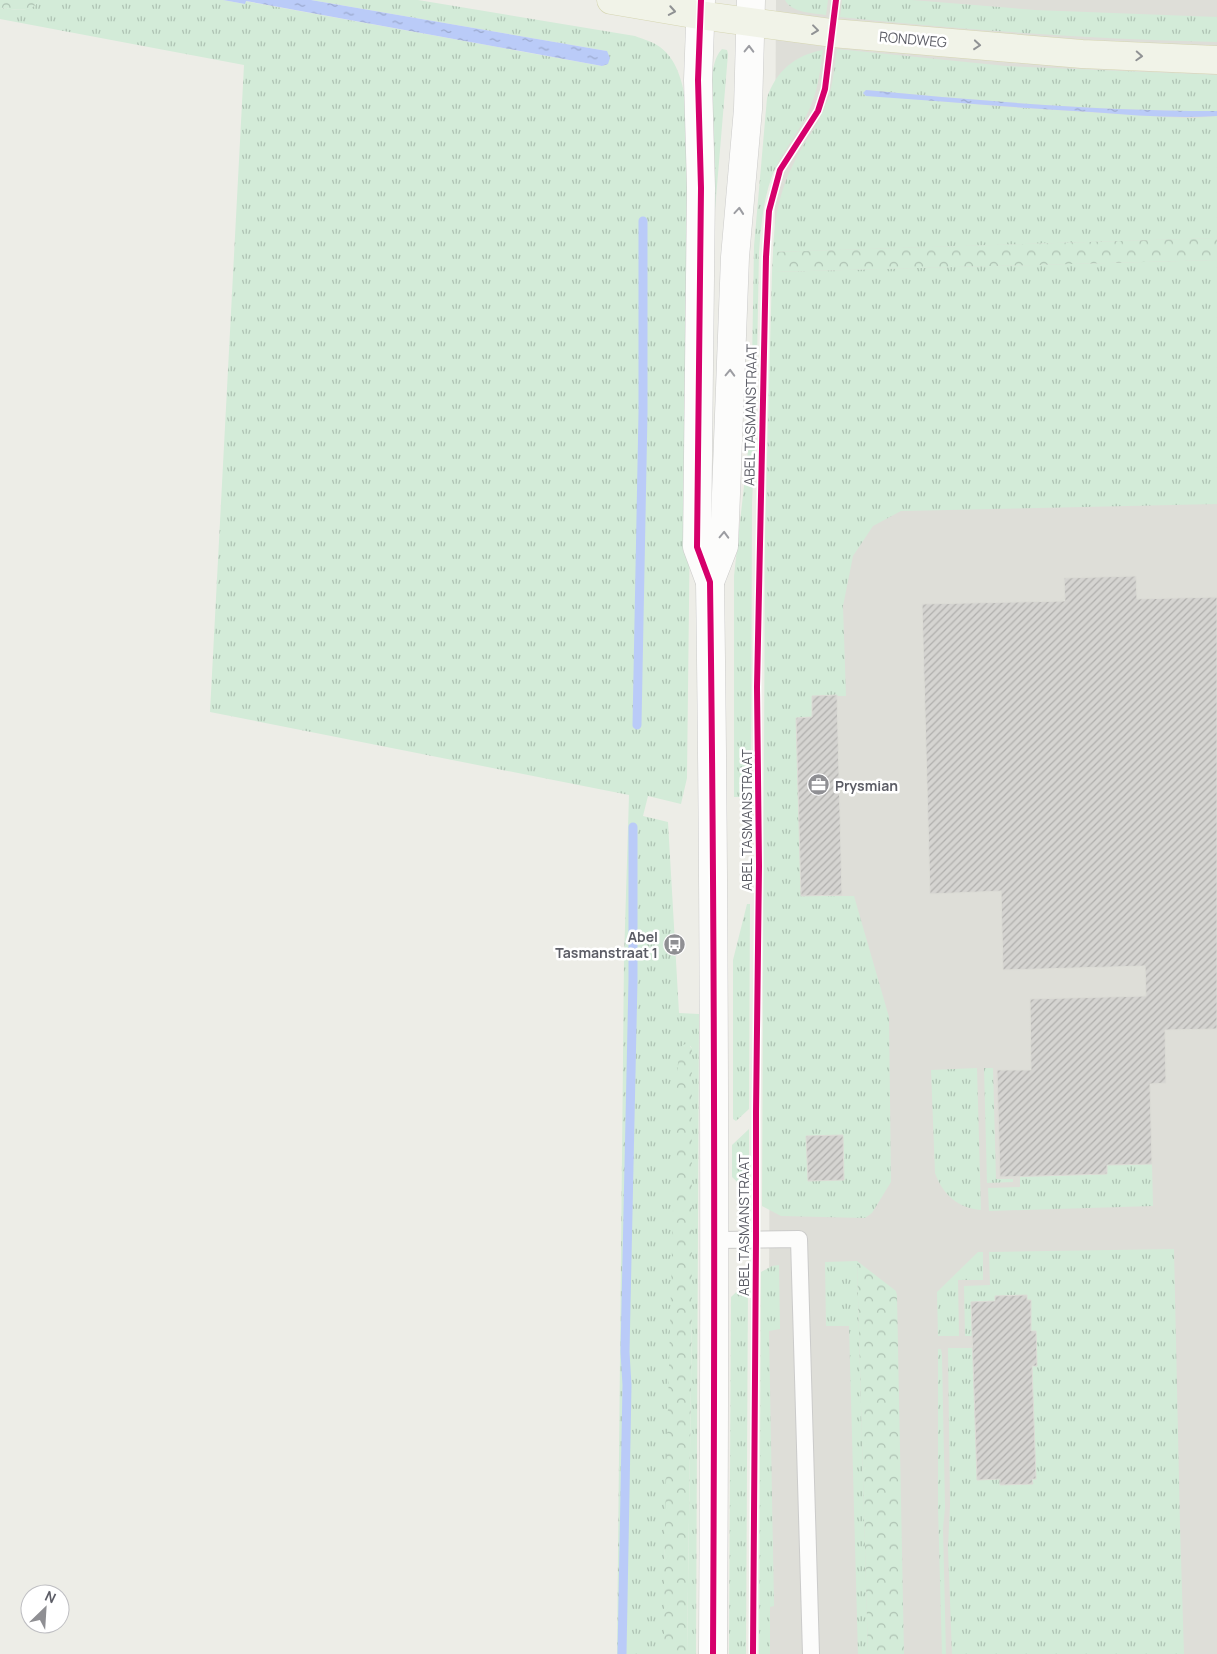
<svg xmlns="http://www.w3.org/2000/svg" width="1217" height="1654" font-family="Manrope,sans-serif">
<defs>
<pattern id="grass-tufts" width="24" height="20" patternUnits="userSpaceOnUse" patternTransform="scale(1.25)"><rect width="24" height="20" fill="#d3ebd8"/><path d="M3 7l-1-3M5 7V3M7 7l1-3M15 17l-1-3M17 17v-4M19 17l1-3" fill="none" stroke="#aec2b3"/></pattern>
<pattern id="forest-crowns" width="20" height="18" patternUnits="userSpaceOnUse" patternTransform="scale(1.25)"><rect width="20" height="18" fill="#d3ebd8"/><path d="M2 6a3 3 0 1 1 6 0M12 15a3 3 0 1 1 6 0" fill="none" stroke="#aec2b3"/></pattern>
<pattern id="water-ripples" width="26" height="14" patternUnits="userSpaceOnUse" patternTransform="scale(1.25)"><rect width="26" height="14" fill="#bacbf8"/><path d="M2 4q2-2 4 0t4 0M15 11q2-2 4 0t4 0" fill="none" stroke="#9aa8cd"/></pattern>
<pattern id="building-hatch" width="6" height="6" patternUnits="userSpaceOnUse" patternTransform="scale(1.25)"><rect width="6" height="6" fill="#d5d4d1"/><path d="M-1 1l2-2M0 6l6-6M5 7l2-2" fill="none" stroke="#b0afad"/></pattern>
</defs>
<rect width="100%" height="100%" fill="#edede7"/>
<polygon fill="#deded8" points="776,0 1217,0 1217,1654 767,1654"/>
<g fill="url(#grass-tufts)">
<path d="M40 0H223L245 4V1L602 66 605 65 607 51 601 50 311 0H418L635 36C643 39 653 42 660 47 680 62 683 88 688 111L691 430 687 778 681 804 648 796 643 816 668 822 679 1013 699 1014 696 1654H687L692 1313V1048L690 1046 664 1563V1654H617L624 959 629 795 210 712 244 65 0 19V8C16 9 29 14 40 0Z"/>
<path d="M785 0H828L826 15C814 13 791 13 785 0Z"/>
<path d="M842 0H912L1035 10 1217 17V42C1091 39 965 30 840 17Z"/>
<path d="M722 49 727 50 728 54 712 246 710 82C713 71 714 57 722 49Z"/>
<path d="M837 49 1006 66 1217 75V111C1099 111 983 101 866 90L864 95 1009 107 1166 117 1193 118 1217 116V238L773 252C775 212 780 188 799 153 807 138 818 125 824 109 833 90 834 69 837 49Z"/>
<path d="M823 50C820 71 818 91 809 110 799 133 781 152 772 176 763 201 761 226 759 252L756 416 752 503 751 797H734V576L751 423 754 246 767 98C776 71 795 55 823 50Z"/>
<polygon points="1217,260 1217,504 901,511 873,526 853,556 843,606 846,696 812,696 812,717 796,718 801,896 854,896 889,1017 891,1182 872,1213 865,1218 781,1216 762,1206 765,537 772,272"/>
<polygon points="747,904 750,904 749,1109 736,1121 733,1119 733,960"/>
<path d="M977 1068 981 1210C958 1208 943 1195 935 1173L931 1070Z"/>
<polygon points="984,1068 993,1068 996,1179 1013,1179 1013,1182 987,1183"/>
<polygon points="749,1129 749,1193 732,1177 732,1145"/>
<polygon points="1152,1164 1153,1206 989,1211 988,1188 1020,1187 1020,1177 1107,1174 1107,1165"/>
<polygon points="1174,1249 1180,1526 1184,1654 952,1654 948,1548 950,1504 948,1348 973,1348 977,1480 1000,1479 1032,1484 1032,1479 1036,1479 1032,1366 1037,1366 1036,1331 1031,1331 1031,1300 1027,1300 1026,1295 996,1296 995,1301 972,1302 972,1336 965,1336 964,1286 990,1285 989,1252"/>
<polygon points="978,1252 983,1252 983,1280 958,1280 959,1336 938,1336 937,1292"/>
<polygon points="857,1261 868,1654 858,1654 849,1326 826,1326 825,1262"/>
<polygon points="779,1265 780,1329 769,1331 774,1606 770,1607 770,1654 759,1654 761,1272 772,1266"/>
<polygon points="748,1281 746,1654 729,1654 731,1297"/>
<polygon points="938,1349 941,1349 942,1355 945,1508 943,1528 946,1654 942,1654 938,1508"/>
</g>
<g fill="url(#forest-crowns)">
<path d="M0 0H40C30 14 16 9 0 8Z"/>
<polygon points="1217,238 1217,260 772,272 773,252"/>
<polygon points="685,1044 692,1048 692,1313 687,1654 664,1654 664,1563 676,1092 679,1048"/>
<polygon points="857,1261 896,1291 897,1296 904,1654 868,1654"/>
</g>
<g fill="url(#water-ripples)">
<polygon points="223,0 311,0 601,50 607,51 610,58 608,64 602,66 246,1 245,4"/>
<path d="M866 90C983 101 1099 111 1217 111V116C1175 119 1133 115 1091 112 1016 108 941 101 866 96L863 93Z"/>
</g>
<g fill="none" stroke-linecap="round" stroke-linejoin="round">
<g stroke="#bacbf8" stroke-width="9">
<polyline points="637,725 643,413 643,221"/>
<polyline points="622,1654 627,1385 625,1352 633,980 633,827"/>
</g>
</g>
<g fill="url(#building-hatch)" stroke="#dcdcd6">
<polygon points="1136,576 1137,599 1217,597 1217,1029 1165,1030 1166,1083 1150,1084 1152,1164 1107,1165 1107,1174 1000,1177 997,1070 1031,1070 1030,999 1146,996 1145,966 1003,970 1001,891 930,894 922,604 1065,601 1064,578"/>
<polygon points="837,695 842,895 801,896 796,718 812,717 812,696"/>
<polygon points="843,1135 844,1180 808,1181 806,1136"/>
<polygon points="1027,1295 1027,1300 1031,1300 1031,1331 1036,1331 1037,1366 1032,1366 1036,1479 1032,1479 1033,1484 1000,1485 1000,1479 977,1480 971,1302 995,1301 995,1296"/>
</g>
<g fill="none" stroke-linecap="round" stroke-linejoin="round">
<defs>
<polyline id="service" points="715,1240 799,1239 811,1654"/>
<g id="tertiary">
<path d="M701 0 698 80 701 188 697 547 710 582C715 939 715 1296 713 1654"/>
<polyline points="710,582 724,546 735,257 748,109 751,0"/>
</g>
<polyline id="primary" points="611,0 699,15 832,33 1082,54 1217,60"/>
</defs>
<use href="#service" stroke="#cbcbca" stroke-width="18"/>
<use href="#tertiary" stroke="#cbcbca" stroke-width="29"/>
<use href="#primary" stroke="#d6d6b3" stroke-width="29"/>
<use href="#service" stroke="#fcfcfb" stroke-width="16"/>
<use href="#tertiary" stroke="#fcfcfb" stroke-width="28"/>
<use href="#primary" stroke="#f1f3e8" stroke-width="28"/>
<defs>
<g id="cycleway">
<path d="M701 0 698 80 701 188 697 547 710 582C715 939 715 1296 713 1654"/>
<polyline points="753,1654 756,1240 756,1113 759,866 757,687 766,257 769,211 780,170 818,111 825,89 836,0"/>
</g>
</defs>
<use href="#cycleway" stroke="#fff" stroke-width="9"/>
<use href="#cycleway" stroke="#d6006c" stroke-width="6"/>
</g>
<defs><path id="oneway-chevron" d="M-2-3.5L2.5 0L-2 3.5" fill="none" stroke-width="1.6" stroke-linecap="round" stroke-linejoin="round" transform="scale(1.25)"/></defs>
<g stroke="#909294">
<use href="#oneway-chevron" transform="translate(672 11) rotate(10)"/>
<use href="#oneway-chevron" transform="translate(815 30) rotate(7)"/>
<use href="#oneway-chevron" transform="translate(977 45) rotate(5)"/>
<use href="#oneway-chevron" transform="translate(1139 56) rotate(3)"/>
</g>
<g stroke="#9c9da2">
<use href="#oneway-chevron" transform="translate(749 49) rotate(-89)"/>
<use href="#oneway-chevron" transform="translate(739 211) rotate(-85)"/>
<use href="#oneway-chevron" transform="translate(730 373) rotate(-88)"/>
<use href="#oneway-chevron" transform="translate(724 535) rotate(-88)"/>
</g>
<defs>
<symbol id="office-disc" viewBox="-11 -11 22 22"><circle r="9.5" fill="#8f8f93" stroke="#fff"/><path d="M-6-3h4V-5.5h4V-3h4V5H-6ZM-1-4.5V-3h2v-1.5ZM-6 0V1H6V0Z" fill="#fff"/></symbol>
<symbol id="bus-disc" viewBox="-11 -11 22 22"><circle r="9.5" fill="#8f8f93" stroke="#fff"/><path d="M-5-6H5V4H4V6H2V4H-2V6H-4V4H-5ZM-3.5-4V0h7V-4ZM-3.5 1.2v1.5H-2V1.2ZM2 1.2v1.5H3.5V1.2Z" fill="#fff"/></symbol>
</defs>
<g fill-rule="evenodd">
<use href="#office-disc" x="806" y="772" width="25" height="25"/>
<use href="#bus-disc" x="662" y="932" width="25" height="25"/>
</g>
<g text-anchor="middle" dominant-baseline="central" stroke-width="5" stroke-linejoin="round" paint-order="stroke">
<g font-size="14" fill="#5c5d66" stroke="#fff">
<text transform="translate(913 39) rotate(5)">RONDWEG</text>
<text transform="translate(750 415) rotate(-89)">ABEL TASMANSTRAAT</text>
<text transform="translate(746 820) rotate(-90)">ABEL TASMANSTRAAT</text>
<text transform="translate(743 1225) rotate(-90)">ABEL TASMANSTRAAT</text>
</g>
<g font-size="14" font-weight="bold" fill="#5c5d66" stroke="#fff" text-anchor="start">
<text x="835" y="785">Prysmian</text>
<text x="658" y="936" text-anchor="end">Abel<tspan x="658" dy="16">Tasmanstraat 1</tspan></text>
</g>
</g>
<g transform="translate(45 1609) rotate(25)"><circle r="24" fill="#ffffff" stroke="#bebec2"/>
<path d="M0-4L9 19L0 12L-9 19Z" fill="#8f8f93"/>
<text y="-8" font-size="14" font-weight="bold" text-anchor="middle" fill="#5c5d66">N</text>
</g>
</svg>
